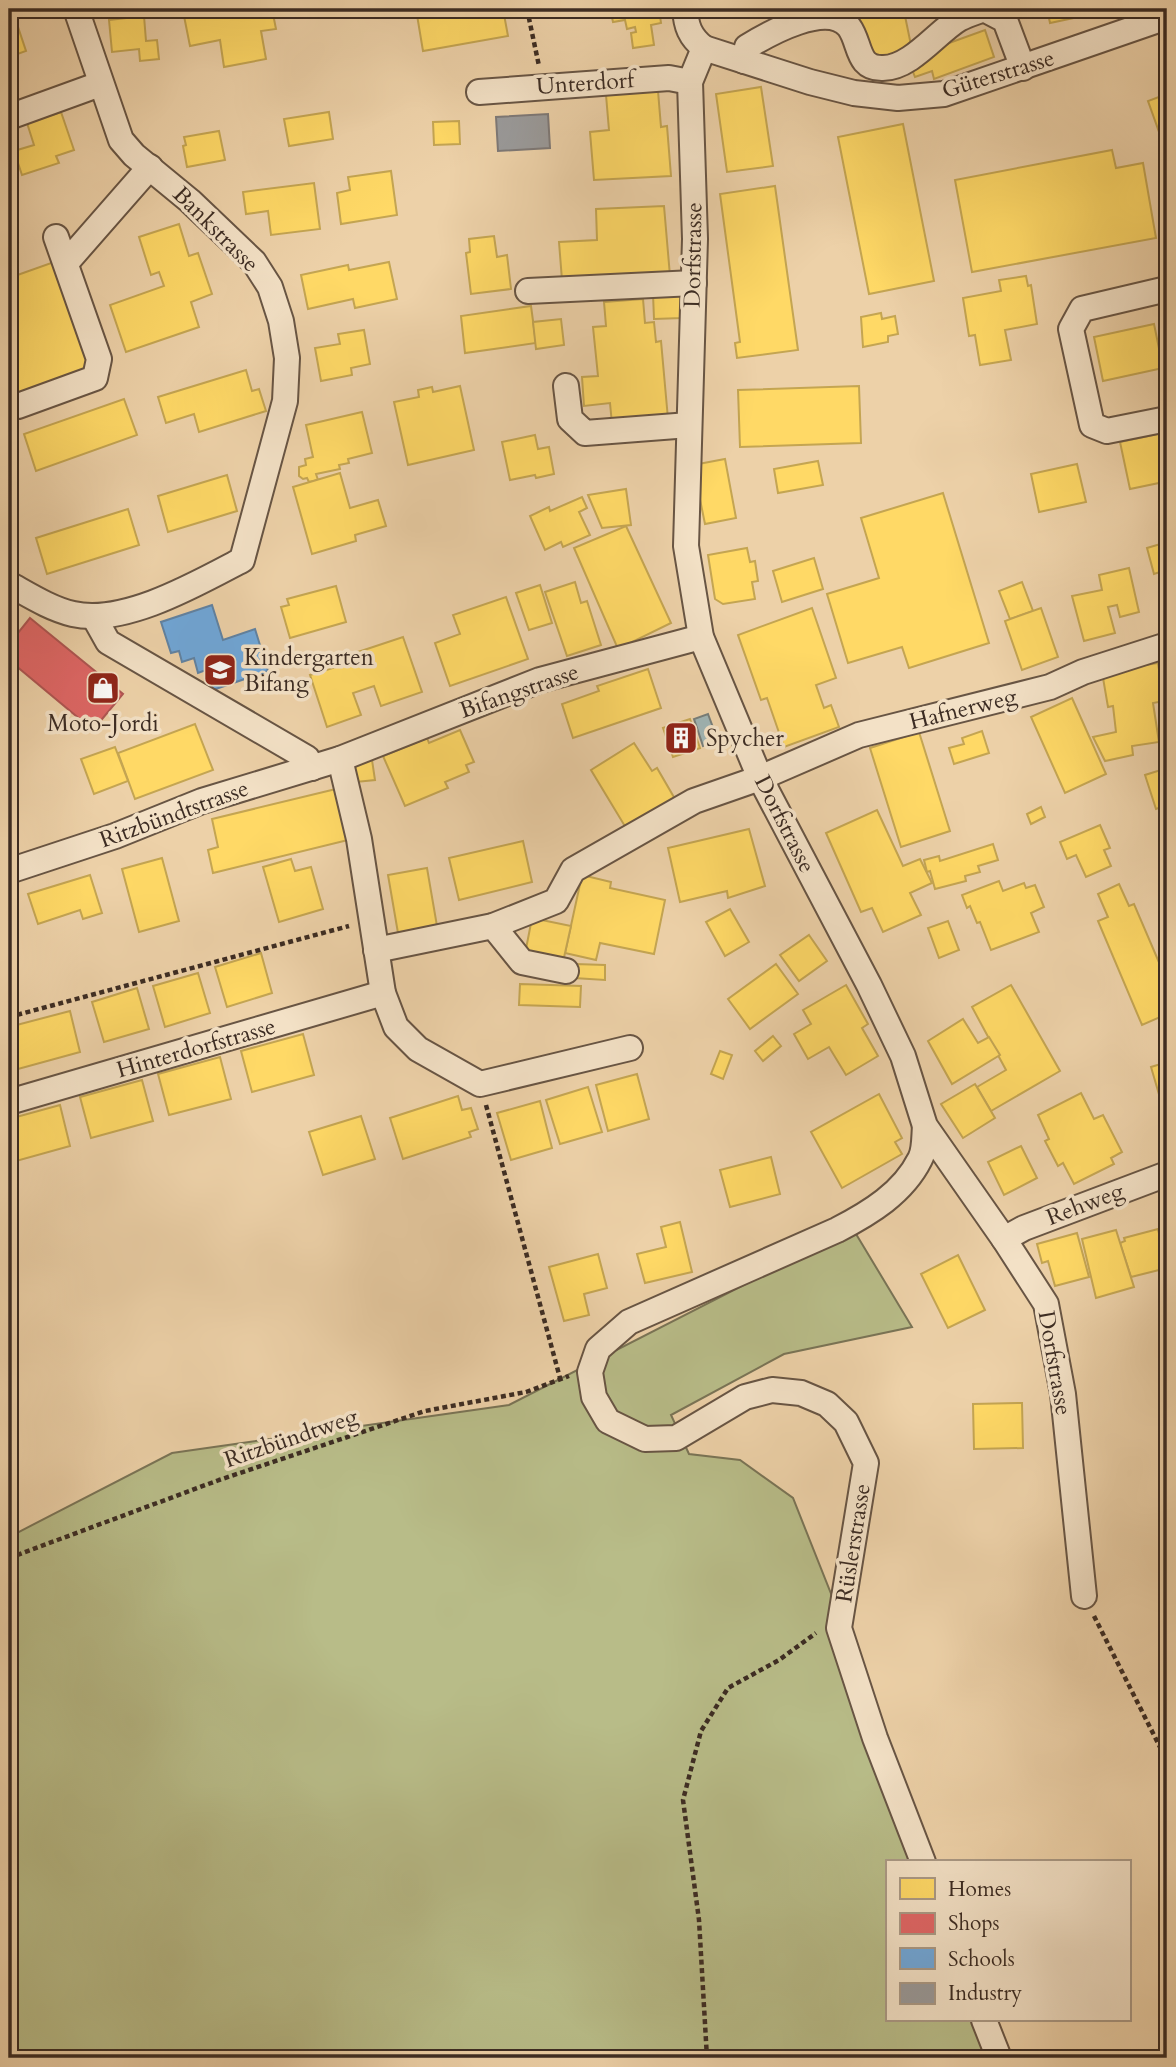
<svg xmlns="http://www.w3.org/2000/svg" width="1176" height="2067" font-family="Cardo,serif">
<rect width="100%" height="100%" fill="#edd1a8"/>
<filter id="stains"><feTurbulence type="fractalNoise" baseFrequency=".00286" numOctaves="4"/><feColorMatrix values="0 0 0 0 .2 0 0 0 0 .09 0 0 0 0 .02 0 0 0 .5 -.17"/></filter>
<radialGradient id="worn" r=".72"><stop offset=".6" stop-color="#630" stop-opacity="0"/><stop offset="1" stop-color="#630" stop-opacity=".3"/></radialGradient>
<polygon fill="#b8bc88" stroke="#7a7456" stroke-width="2" points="853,1229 912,1327 784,1354 671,1415 689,1454 740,1460 793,1498 888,1737 932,1862 887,1862 887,2020 989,2020 1002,2058 9,2058 9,1537 172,1453 509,1405"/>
<polygon fill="#9fb4b4" stroke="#777e7a" stroke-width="2" points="708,714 718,741 703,746 694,719"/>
<g fill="#ffd966" stroke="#c4a552" stroke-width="2">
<polygon points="9,9 12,9 26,51 9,57"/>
<polygon points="222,9 272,9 276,29 261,31 266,59 224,67 220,40 190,46 184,16"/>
<polygon points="416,9 503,9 508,36 423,51"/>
<polygon points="545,9 581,9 581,16 545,18"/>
<polygon points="598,9 659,9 661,23 651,25 654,45 633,48 631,33 636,32 635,27 627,29 625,20 613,22 611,13 598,15"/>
<polygon points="856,9 940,9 905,16 912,50 868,59 861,22 859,23"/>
<polygon points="1047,9 1116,9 1050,23"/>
<polygon points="144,16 146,41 157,40 159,59 140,61 139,49 112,52 109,20"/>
<polygon points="985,30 994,57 934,79 932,71 915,77 910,64 927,51"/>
<polygon points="761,87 773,166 727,172 716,94"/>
<polygon points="658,91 661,127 667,126 671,176 594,180 590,132 609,130 606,95"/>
<polygon points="1164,95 1167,104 1167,141 1163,143 1148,101"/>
<polygon points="61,112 74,150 56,156 59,163 22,175 14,151 34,145 27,123"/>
<polygon points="329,112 333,139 289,146 284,119"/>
<polygon points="459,121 460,144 434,145 433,122"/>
<polygon points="903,124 934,281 869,294 838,137"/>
<polygon points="219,131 225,160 187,167 183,146 186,145 184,137"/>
<polygon points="1112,150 1116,168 1143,163 1156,238 972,272 955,180"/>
<polygon points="391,171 397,215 341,224 337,193 350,190 348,177"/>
<polygon points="314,183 320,229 271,235 268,211 246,214 243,192"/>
<polygon points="775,186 798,350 737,358 735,343 740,342 720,194"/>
<polygon points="664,206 670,276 562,280 559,242 597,240 596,209"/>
<polygon points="179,224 189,256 198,253 212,294 191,302 199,327 126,352 110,305 164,286 159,272 151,275 139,237"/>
<polygon points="14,228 18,242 10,245 15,260 9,262 9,229"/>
<polygon points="494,236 497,257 507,255 511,289 471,294 466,253 470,252 469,239"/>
<polygon points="54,262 90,368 12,395 9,384 9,278"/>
<polygon points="389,262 397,299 355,308 353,299 308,309 301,275 348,265 349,270"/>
<polygon points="1026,276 1028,286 1031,285 1037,324 1005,330 1011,360 980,365 975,335 969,336 963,298 1001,291 999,280"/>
<polygon points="681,292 682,318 654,319 653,294"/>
<polygon points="643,299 645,323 654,322 656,342 661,341 668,419 612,424 610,403 584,406 582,377 598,376 593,327 606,326 604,302"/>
<polygon points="531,306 536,343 465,353 461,316"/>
<polygon points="881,313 882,319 895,316 898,334 888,336 888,342 863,347 861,317"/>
<polygon points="561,319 564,345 536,349 533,322"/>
<polygon points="1154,324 1163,368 1103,381 1094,337"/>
<polygon points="364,330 370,364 351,368 352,375 321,381 315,348 340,344 338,334"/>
<polygon points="246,370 252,391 259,389 266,411 199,432 194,414 166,423 158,397"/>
<polygon points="460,386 474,450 408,465 394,402 419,397 418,390 432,387 433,392"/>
<polygon points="859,386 861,443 740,447 738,390"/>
<polygon points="124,399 137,435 36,471 24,434"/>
<polygon points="362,412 372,453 348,459 349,463 339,465 340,469 316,474 318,480 309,482 307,478 303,479 299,476 299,467 306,465 305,459 313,457 306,425"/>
<polygon points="1167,432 1167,490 1161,491 1159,483 1130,489 1120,442"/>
<polygon points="535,435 538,449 549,447 554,474 536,478 535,475 510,480 502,442"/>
<polygon points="725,459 736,518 705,524 693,465"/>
<polygon points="818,461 823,485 778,493 774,469"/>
<polygon points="1077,464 1086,502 1039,512 1031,474"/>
<polygon points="340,473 350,508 378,500 386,526 355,535 356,541 312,554 293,487"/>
<polygon points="227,475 237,511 168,532 158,496"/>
<polygon points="626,489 631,525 602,528 588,495"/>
<polygon points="943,493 989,643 909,668 902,647 848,663 827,594 879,578 861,518"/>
<polygon points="582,497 587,508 579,512 590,535 563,547 561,542 545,550 530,516 549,507 550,511"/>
<polygon points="128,509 139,545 47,574 36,538"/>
<polygon points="626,526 671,623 618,649 574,548"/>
<polygon points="1167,542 1167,576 1166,570 1154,574 1147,548"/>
<polygon points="747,548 750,562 755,561 758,581 752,582 755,599 723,604 715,599 708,555"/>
<polygon points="814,558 823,589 782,602 773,571"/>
<polygon points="1129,568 1139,612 1120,617 1117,605 1108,607 1115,633 1084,641 1072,596 1102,590 1099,575"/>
<polygon points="575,582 581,603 587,601 601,645 567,656 545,592"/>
<polygon points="1022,582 1033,611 1010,619 999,591"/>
<polygon points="540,585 552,623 529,630 516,593"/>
<polygon points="336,586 346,622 290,638 281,607 289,605 287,599"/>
<polygon points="506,597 528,659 450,686 435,643 460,634 453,615"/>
<polygon points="812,608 836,678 816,685 824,708 831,705 839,727 784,747 767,698 761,700 738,635"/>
<polygon points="1041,608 1058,657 1022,670 1005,621"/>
<polygon points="403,637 422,692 381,706 374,686 353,693 361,715 327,727 310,675 339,666 337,659"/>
<polygon points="1158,663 1164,701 1153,703 1159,742 1132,746 1133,755 1105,761 1093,737 1116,732 1113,706 1108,707 1102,672"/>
<polygon points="648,669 661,708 573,738 562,704 599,691 597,686"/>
<polygon points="1072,698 1106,774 1065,793 1031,717"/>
<polygon points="690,719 700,748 673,757 663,728"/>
<polygon points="195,724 213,770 135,799 118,753"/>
<polygon points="460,730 474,762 466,765 469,772 445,782 448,788 405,806 383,756 427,738 429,743"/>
<polygon points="982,731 989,753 954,764 949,748 964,744 962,738"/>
<polygon points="919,732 950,831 901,847 870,748"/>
<polygon points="634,743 652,771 657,768 675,799 626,828 591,770"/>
<polygon points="115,747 128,781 94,794 81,759"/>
<polygon points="372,760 375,780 356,782 353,763"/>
<polygon points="1167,768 1167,805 1156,809 1145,775"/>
<polygon points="336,789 348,840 213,873 208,850 218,847 212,819"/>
<polygon points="1041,807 1045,817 1031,824 1027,814"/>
<polygon points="877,810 903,866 920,859 932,883 910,893 921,915 883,932 872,908 861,912 826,833"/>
<polygon points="1100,825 1110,848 1104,850 1111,866 1086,877 1076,855 1067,859 1060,842"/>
<polygon points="749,829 765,886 728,898 727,891 680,902 668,848"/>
<polygon points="523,841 532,882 459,900 449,858"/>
<polygon points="993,844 998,860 978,866 980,872 965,876 966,881 935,889 930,871 927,872 924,860 939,856 940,861"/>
<polygon points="162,858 179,921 139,932 122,869"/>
<polygon points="291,859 295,871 311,867 323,909 279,922 263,867"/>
<polygon points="427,868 437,926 398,933 388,875"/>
<polygon points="90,875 102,913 83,919 80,910 38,924 28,894"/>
<polygon points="582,875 611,882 610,888 665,900 654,954 600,943 596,960 565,953"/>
<polygon points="999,881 1003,891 1024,883 1026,888 1035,885 1044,907 1031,913 1039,932 991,950 980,922 977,923 970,906 967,908 962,895"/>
<polygon points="1119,884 1129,906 1134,904 1167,981 1167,1014 1142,1025 1098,921 1108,917 1098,894"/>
<polygon points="730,909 749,942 725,956 706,922"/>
<polygon points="532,918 571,926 563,962 525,954"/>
<polygon points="948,921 959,950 939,958 928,928"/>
<polygon points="809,935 827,961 799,981 780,955"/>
<polygon points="261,953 272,993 227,1007 215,967"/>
<polygon points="575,964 605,965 605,980 574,978"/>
<polygon points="776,964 798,994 750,1029 728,999"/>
<polygon points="198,973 210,1013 165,1027 153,986"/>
<polygon points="520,984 581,986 580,1007 519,1005"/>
<polygon points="846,985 868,1024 862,1028 878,1056 846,1075 829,1047 808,1059 794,1034 811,1024 803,1010"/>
<polygon points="1011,985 1060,1071 991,1111 977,1087 1006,1070 972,1007"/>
<polygon points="137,988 149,1029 104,1042 92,1002"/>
<polygon points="70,1011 80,1052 18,1069 9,1027"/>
<polygon points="963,1019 978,1043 989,1037 1000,1055 952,1084 928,1041"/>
<polygon points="303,1034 314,1075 252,1092 241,1051"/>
<polygon points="773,1036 781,1046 763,1061 755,1051"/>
<polygon points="720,1051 732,1055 723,1079 711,1074"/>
<polygon points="220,1057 231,1099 169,1115 158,1074"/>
<polygon points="1167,1062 1167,1107 1163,1108 1151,1067"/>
<polygon points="637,1074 649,1119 608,1131 596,1085"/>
<polygon points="142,1080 153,1121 91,1138 80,1097"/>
<polygon points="975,1084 995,1118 963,1138 941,1104"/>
<polygon points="588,1087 602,1132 560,1144 546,1100"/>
<polygon points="1081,1093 1094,1119 1103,1115 1122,1152 1111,1158 1114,1164 1074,1184 1063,1163 1058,1166 1045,1141 1049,1139 1038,1115"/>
<polygon points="879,1094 902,1138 895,1142 902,1154 842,1188 811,1132"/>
<polygon points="458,1096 462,1110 471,1108 478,1129 469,1132 471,1137 403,1159 390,1118"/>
<polygon points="540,1101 552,1148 511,1160 497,1113"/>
<polygon points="60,1105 70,1146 9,1163 9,1119"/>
<polygon points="361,1116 375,1159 323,1175 309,1132"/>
<polygon points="1021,1146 1037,1178 1004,1195 988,1162"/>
<polygon points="771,1157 780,1194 730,1207 720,1170"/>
<polygon points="680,1222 692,1272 645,1283 637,1254 666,1247 661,1227"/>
<polygon points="1158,1229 1167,1268 1131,1277 1120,1243 1125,1241 1124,1238"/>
<polygon points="1116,1230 1134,1287 1096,1298 1082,1239"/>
<polygon points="1077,1233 1089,1277 1055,1286 1048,1261 1042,1263 1037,1244"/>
<polygon points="598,1254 607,1288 584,1294 589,1315 564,1321 549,1267"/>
<polygon points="958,1255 985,1310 948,1328 921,1274"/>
<polygon points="1022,1403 1023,1448 974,1449 973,1404"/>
</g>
<polygon fill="#e06666" stroke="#af5552" stroke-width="2" points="30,618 123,694 93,730 9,660 9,644"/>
<polygon fill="#6fa8dc" stroke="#6083a4" stroke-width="2" points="212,605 223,640 255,629 268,671 213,690 206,670 198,673 194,658 182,662 179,651 171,653 161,622"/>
<polygon fill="#999" stroke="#7d7876" stroke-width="2" points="548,114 550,148 498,151 496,117"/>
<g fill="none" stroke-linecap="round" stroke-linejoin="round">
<defs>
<g id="minor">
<path d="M685 9C686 26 690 37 704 48L690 82 695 239 686 546 701 637 760 778 869 985 903 1056 925 1126 1004 1239 1046 1304 1063 1394 1084 1596"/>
<polyline points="704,48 810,82 854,93 898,98 944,94 1167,17"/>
<path d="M744 61 747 47C768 34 828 0 849 27 861 43 856 69 883 68 911 68 937 32 959 19 966 15 976 12 984 9L1005 20 1023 68"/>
<polyline points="479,92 669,78 690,82"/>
<polyline points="9,117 100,84"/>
<polyline points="66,263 150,167"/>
<polyline points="1167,289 1082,309 1071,329 1092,425 1107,431 1167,419"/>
<polyline points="528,291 694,283"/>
<polyline points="566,386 570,419 585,433 689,425"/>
<polyline points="9,403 18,406 95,378 99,359 56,237"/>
<path d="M9 584C29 595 51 609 73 614 124 626 198 583 242 560L285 401 287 358 281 321 270 287 254 262 190 201 134 155 121 140 76 9"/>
<polyline points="94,617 108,642 307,758 312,768"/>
<polyline points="340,759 359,839 383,993 396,1027 418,1049 480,1084 630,1048"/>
<polyline points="9,871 115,836 202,801 340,759 540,680 701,637"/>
<polyline points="493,926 522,962 566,971"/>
<polyline points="376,950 493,926 556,901 573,870 694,801 760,778 859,735 1050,687 1083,672 1167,645"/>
<polyline points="9,1102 383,993"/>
<polyline points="1004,1239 1024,1228 1167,1174"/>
<path d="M923 1862 875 1738 839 1628 866 1463 846 1422 827 1404 801 1393 772 1390 745 1397 676 1438 645 1439 608 1421 594 1397 590 1372 598 1349 629 1322 837 1230C870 1213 903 1193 920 1159 925 1150 924 1136 925 1126"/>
<polyline points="984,2020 999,2058"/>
</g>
</defs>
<use href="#minor" stroke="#685544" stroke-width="28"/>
<g stroke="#3c2c23" stroke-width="4.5" stroke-dasharray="5 3.5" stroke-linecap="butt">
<polyline points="527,9 539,66"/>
<polyline points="9,1017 349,926"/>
<polyline points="486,1105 560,1378"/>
<polyline points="9,1558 219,1480 425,1411 526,1392 569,1376"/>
<polyline points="1094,1616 1167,1761"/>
<polyline points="707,2058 699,1920 683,1800 701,1731 728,1688 779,1660 816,1633"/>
</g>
<use href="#minor" stroke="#f3e1c6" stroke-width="24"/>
</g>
<defs>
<symbol id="school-square" viewBox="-11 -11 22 22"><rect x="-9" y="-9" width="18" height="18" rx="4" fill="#8f2418" stroke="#f3e1c6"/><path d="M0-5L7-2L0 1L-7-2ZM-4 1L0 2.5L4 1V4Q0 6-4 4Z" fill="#fff"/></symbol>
<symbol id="shop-square" viewBox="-11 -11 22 22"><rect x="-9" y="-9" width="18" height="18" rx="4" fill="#8f2418" stroke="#f3e1c6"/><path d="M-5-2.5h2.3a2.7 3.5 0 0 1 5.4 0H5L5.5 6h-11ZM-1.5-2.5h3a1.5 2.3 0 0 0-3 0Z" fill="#fff"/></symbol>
<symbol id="building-square" viewBox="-11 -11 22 22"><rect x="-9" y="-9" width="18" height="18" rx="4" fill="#8f2418" stroke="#f3e1c6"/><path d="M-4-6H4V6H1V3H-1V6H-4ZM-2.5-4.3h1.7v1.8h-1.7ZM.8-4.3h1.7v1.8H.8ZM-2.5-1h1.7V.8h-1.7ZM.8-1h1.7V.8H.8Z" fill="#fff"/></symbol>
</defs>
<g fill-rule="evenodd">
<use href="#school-square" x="201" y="651" width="38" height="38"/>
<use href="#shop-square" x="84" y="669" width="38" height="38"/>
<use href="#building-square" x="662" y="719" width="38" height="38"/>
</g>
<g text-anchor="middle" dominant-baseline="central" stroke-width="7" stroke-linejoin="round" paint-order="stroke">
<g font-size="23" fill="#3c2c23" stroke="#f3e1c6">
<text transform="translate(998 74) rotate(-17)">Güterstrasse</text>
<text transform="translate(585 83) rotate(-4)">Unterdorf</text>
<text transform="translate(216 229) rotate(45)">Bankstrasse</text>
<text transform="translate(693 255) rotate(-89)">Dorfstrasse</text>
<text transform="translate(519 691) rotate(-19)">Bifangstrasse</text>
<text transform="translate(963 709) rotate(-14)">Hafnerweg</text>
<text transform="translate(174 814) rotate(-20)">Ritzbündtstrasse</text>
<text transform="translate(785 824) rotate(63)">Dorfstrasse</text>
<text transform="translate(196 1048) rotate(-16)">Hinterdorfstrasse</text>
<text transform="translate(1085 1204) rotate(-21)">Rehweg</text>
<text transform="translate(1055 1363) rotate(80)">Dorfstrasse</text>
<text transform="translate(291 1438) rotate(-19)">Ritzbündtweg</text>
<text transform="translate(853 1543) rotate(-81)">Rüslerstrasse</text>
</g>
<g font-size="23" fill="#3c2c23" stroke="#f3e1c6" text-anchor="start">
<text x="244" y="657">Kindergarten<tspan x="244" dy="26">Bifang</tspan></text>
<text x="103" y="723" text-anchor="middle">Moto-Jordi</text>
<text x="706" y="738">Spycher</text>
</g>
</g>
<rect width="1176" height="2067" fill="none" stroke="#edd1a8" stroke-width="35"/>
<rect x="10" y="10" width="1155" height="2046" fill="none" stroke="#3c2c23" stroke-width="3.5"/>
<rect x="18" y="18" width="1141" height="2032" fill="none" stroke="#3c2c23" stroke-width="2"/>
<rect x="886" y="1860" width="245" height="161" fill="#f3e1c6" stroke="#aa9985" stroke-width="2"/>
<rect x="900" y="1878" width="35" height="21" fill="#ffd966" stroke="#aa9985" stroke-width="2"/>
<text x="948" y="1896" font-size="21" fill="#3c2c23">Homes</text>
<rect x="900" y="1913" width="35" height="21" fill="#e06666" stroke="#aa9985" stroke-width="2"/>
<text x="948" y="1930" font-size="21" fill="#3c2c23">Shops</text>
<rect x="900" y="1948" width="35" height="21" fill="#6fa8dc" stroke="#aa9985" stroke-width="2"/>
<text x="948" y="1966" font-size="21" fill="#3c2c23">Schools</text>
<rect x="900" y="1983" width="35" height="21" fill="#999999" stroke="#aa9985" stroke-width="2"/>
<text x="948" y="2000" font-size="21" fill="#3c2c23">Industry</text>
<rect width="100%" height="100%" filter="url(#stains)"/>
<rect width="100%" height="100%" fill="url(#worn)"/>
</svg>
